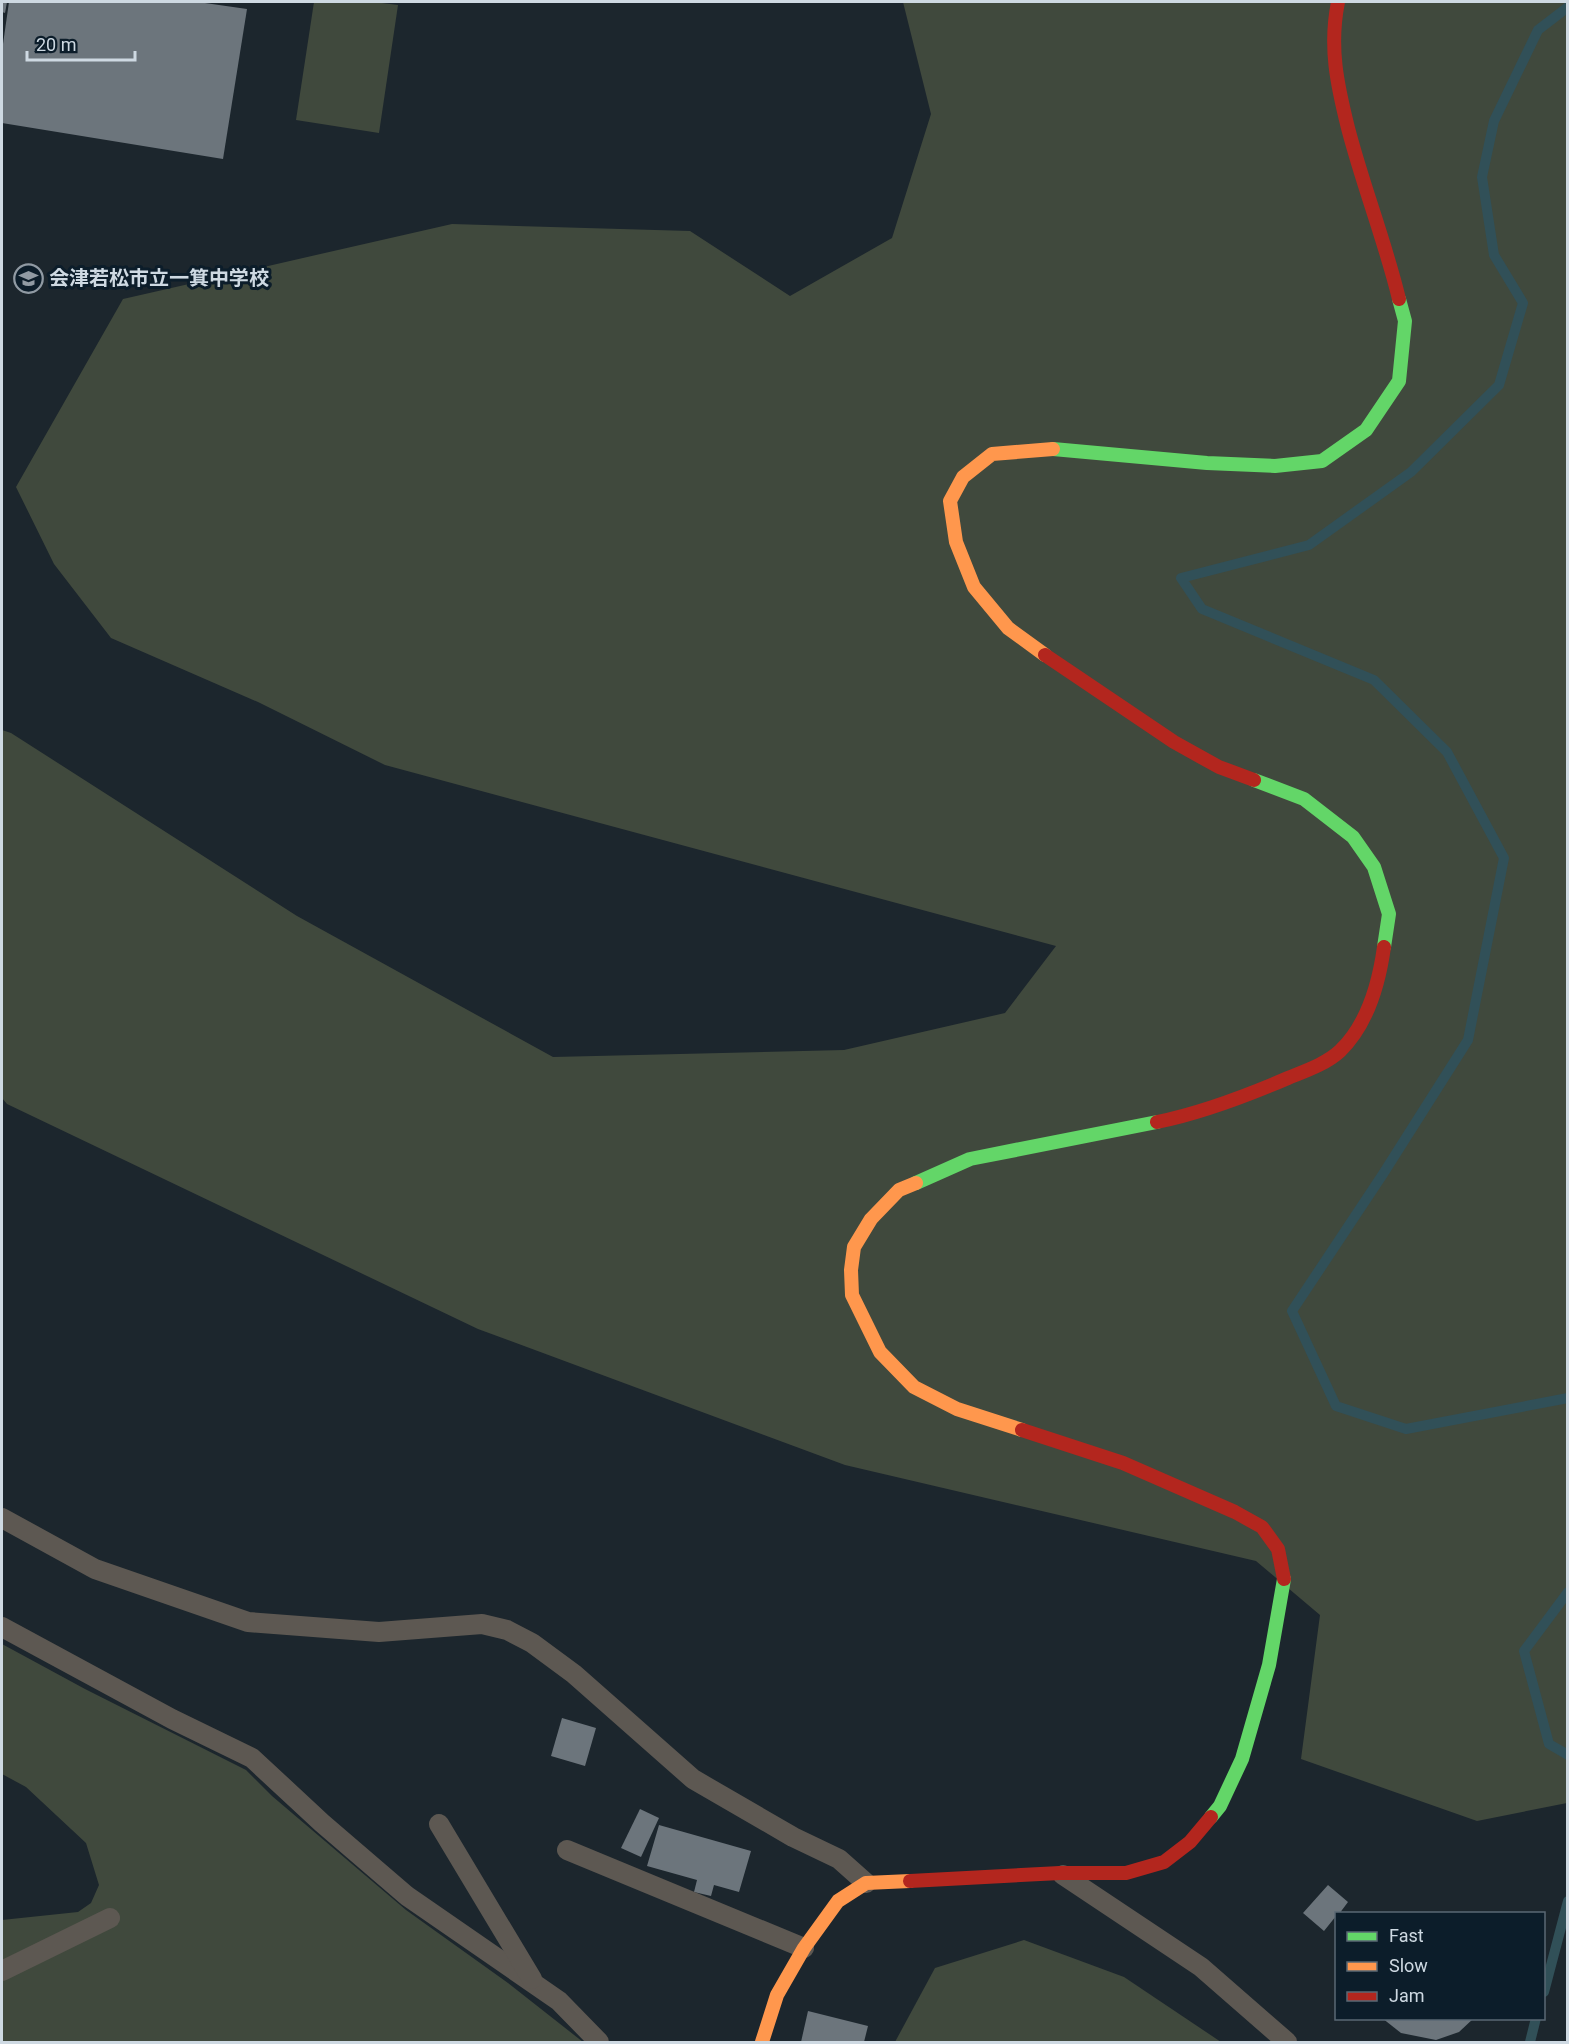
<svg xmlns="http://www.w3.org/2000/svg" width="1569" height="2044" font-family="Roboto,'Noto Sans JP',sans-serif">
<rect width="100%" height="100%" fill="#1c262d"/>
<g fill="#40493d">
<polygon points="314,2 374,2 398,5 379,133 296,120"/>
<polygon points="903,2 1567,2 1567,1803 1477,1821 1301,1759 1320,1615 1256,1561 845,1465 478,1329 7,1104 2,1098 2,730 11,733 297,916 553,1057 844,1050 1005,1013 1056,946 385,765 258,702 111,638 54,564 16,487 123,299 452,224 690,231 790,296 892,238 931,114"/>
<polygon points="2,1644 85,1689 246,1770 272,1796 406,1910 508,1983 583,2042 2,2042 2,1920 78,1912 91,1903 99,1885 86,1843 26,1787 2,1774"/>
<polygon points="1024,1940 1124,1977 1221,2042 895,2042 935,1968"/>
</g>
<g fill="none" stroke-linecap="round" stroke-linejoin="round">
<g stroke="#315058" stroke-width="10">
<polyline points="1568,7 1538,30 1494,121 1482,177 1494,255 1523,303 1499,385 1411,472 1309,545 1181,578 1202,609 1374,680 1447,752 1504,858 1468,1040 1383,1174 1292,1311 1336,1406 1406,1429 1568,1398"/>
<polyline points="1568,1592 1524,1651 1549,1744 1568,1755"/>
<polyline points="1544,1992 1568,1901"/>
<polyline points="1530,2042 1536,2018"/>
</g>
</g>
<g fill="#6c757c">
<polygon points="2,2 7,2 5,13 2,12"/>
<polygon points="9,2 198,2 247,9 223,159 2,123 2,51"/>
<polygon points="562,1718 596,1728 585,1766 551,1756"/>
<polygon points="640,1809 659,1818 641,1857 621,1848"/>
<polygon points="659,1825 751,1851 739,1892 714,1885 711,1896 694,1892 697,1880 647,1866"/>
<polygon points="1328,1885 1348,1902 1339,1914 1336,1914 1336,1916 1324,1931 1303,1913"/>
<polygon points="808,2011 868,2026 864,2042 801,2042"/>
<polygon points="1382,2018 1474,2018 1459,2032 1436,2040 1401,2033"/>
</g>
<g fill="none" stroke-linecap="round" stroke-linejoin="round">
<g stroke="#5d5852" stroke-width="20">
<polyline points="2,1518 95,1569 248,1622 379,1632 482,1624 507,1630 532,1643 574,1674 693,1779 793,1837 839,1859 866,1883"/>
<polyline points="2,1627 172,1719 252,1758 322,1823 407,1896 559,2001 599,2042"/>
<polyline points="439,1824 532,1979"/>
<polyline points="567,1850 804,1948"/>
<polyline points="1063,1875 1201,1967 1287,2042"/>
<polyline points="2,1971 110,1918"/>
</g>
<g stroke="#63d668" stroke-width="14">
<polyline points="1053,449 1207,463 1275,466 1322,461 1366,430 1399,381 1405,321 1399,299"/>
<polyline points="1254,780 1304,799 1353,837 1374,867 1389,914 1384,947"/>
<polyline points="916,1183 970,1159 1157,1122"/>
<polyline points="1211,1817 1220,1806 1242,1759 1269,1665 1284,1579"/>
</g>
<g stroke="#ff974d" stroke-width="14">
<polyline points="1045,655 1008,628 974,587 956,542 950,501 963,477 992,454 1053,449"/>
<polyline points="916,1183 899,1190 871,1219 854,1247 851,1270 852,1295 880,1352 914,1387 957,1409 1022,1430"/>
<polyline points="762,2042 777,1995 804,1948 838,1901 866,1883 910,1881"/>
</g>
<g stroke="#b3261e" stroke-width="14">
<path d="M1338 2C1329 47 1337 84 1348 128 1363 186 1385 241 1399 299"/>
<polyline points="1045,655 1174,742 1219,767 1254,780"/>
<path d="M1157 1122C1202 1113 1246 1096 1288 1078 1305 1071 1326 1064 1340 1051 1368 1024 1379 983 1384 947"/>
<polyline points="1022,1430 1123,1463 1235,1512 1262,1527 1278,1549 1284,1579"/>
<polyline points="910,1881 1060,1873 1126,1873 1164,1862 1190,1842 1211,1817"/>
</g>
</g>
<defs>
<symbol id="school-ring" viewBox="-11 -11 22 22"><circle r="9.5" fill="#0c1d2a" stroke="#909aa3" stroke-width="1.5"/><path d="M0-5L7-2L0 1L-7-2ZM-4 1L0 2.5L4 1V4Q0 6-4 4Z" fill="#909aa3"/></symbol>
</defs>
<g fill-rule="evenodd">
<use href="#school-ring" x="12" y="262" width="33" height="33"/>
</g>
<g text-anchor="middle" dominant-baseline="central" stroke-width="6" stroke-linejoin="round" paint-order="stroke">
<g font-size="20" font-weight="bold" fill="#ced9e2" stroke="#0c1d2a" text-anchor="start">
<text x="49" y="278">会津若松市立一箕中学校</text>
</g>
</g>
<rect width="1569" height="2044" fill="none" stroke="#ced9e2" stroke-width="6"/>
<rect x="1335" y="1912" width="210" height="108" fill="#0c1d2a" stroke="#5a6874" stroke-width="1.5"/>
<rect x="1347" y="1932" width="30" height="9" fill="#63d668" stroke="#5a6874" stroke-width="1.5"/>
<text x="1389" y="1942" font-size="18" fill="#ced9e2">Fast</text>
<rect x="1347" y="1962" width="30" height="9" fill="#ff974d" stroke="#5a6874" stroke-width="1.5"/>
<text x="1389" y="1972" font-size="18" fill="#ced9e2">Slow</text>
<rect x="1347" y="1992" width="30" height="9" fill="#b3261e" stroke="#5a6874" stroke-width="1.5"/>
<text x="1389" y="2002" font-size="18" fill="#ced9e2">Jam</text>
<path d="M27 51v9h108v-9" fill="none" stroke="#ced9e2" stroke-width="3"/>
<text x="36" y="51" font-size="18" fill="#ced9e2" stroke="#0c1d2a" stroke-width="4.5" paint-order="stroke">20 m</text>
</svg>
